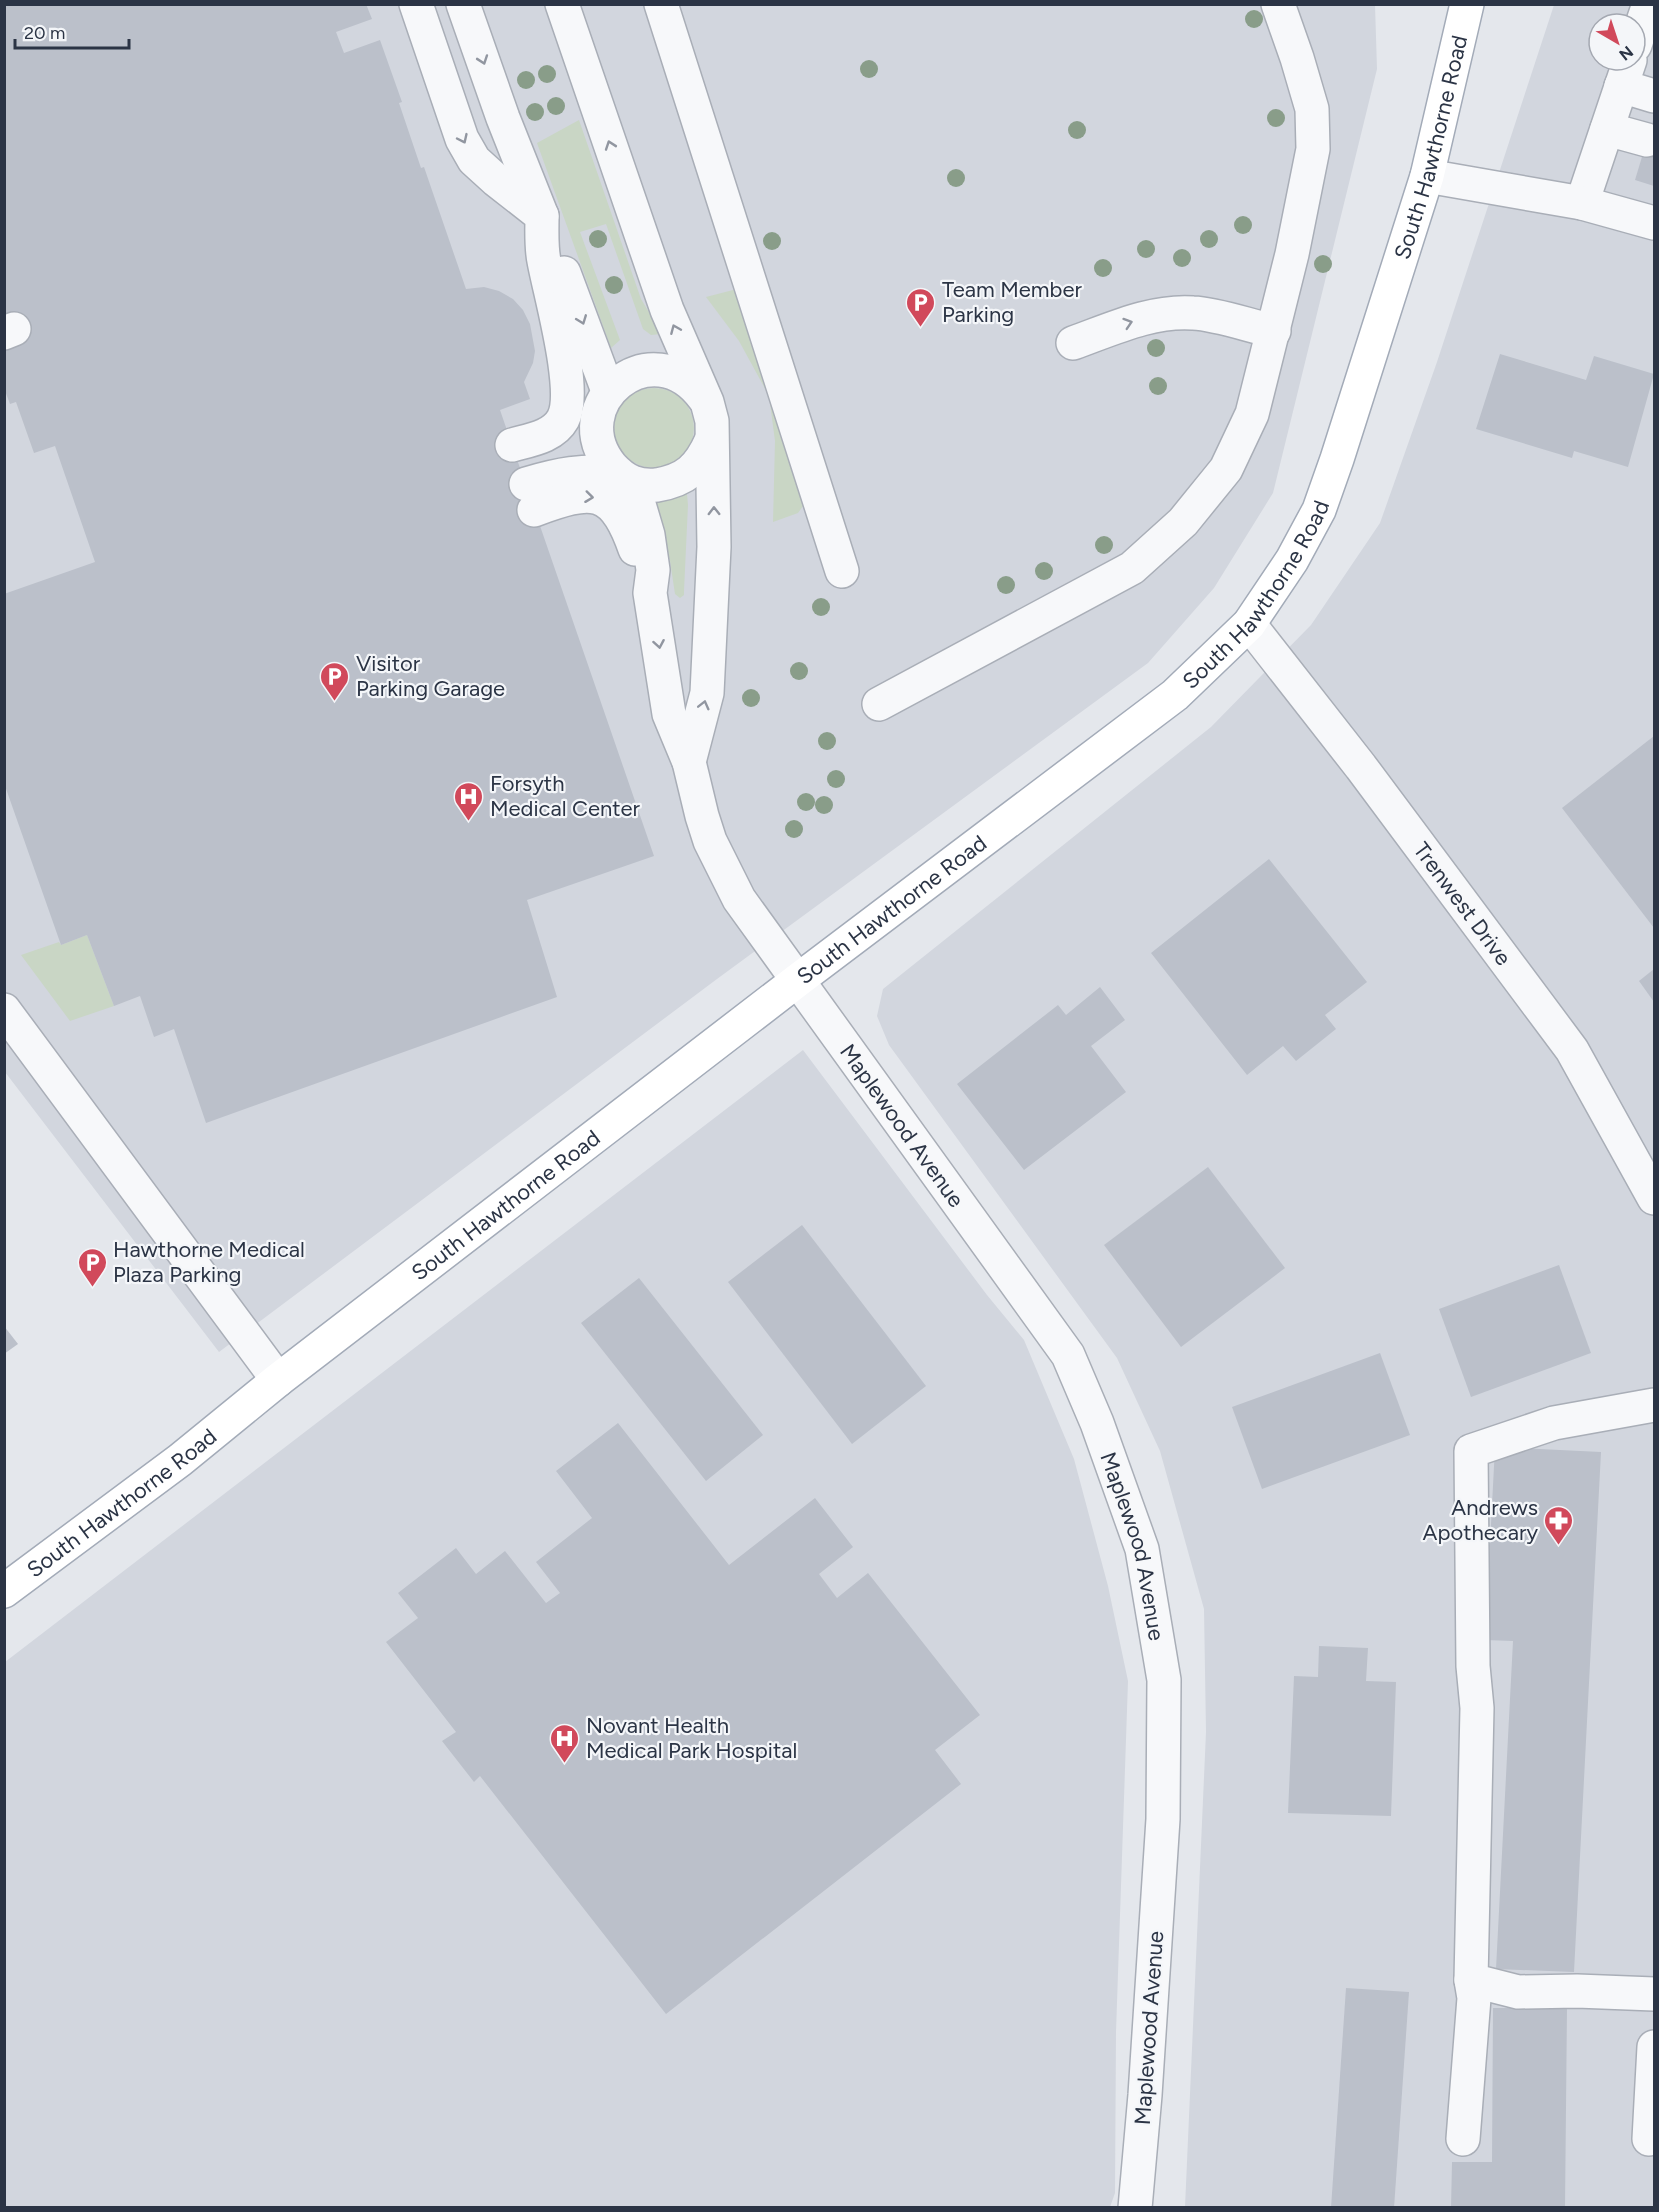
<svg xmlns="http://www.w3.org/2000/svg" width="1659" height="2212" font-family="Figtree,sans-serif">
<rect width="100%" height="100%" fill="#e4e7ec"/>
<g fill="#d2d6de" fill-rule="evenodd">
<polygon points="5,5 1375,5 1377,69 1273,493 1214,588 1148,663 717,979 219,1352 5,1072"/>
<path d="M1554 5H1654V2207H1185L1206 1732 1204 1609 1160 1451 1117 1358 889 1045 877 1016 883 989 1211 727 1311 625 1380 523 1437 362ZM1599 24H1635V60H1599Z"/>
<polygon points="803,1050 987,1295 1024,1340 1074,1459 1108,1586 1128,1681 1116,2032 1115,2193 1110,2207 5,2208 5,1662"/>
</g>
<g fill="#c9d6c5">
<polygon points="579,120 641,299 662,334 651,335 643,329 606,224 580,232 620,340 611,348 537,143"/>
<polygon points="733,290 736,292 803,506 798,513 773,522 775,441 769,396 739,341 706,297"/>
<circle cx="654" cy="428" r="40"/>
<polygon points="684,493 687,494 688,505 684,591 684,595 680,598 675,594 670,561 655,502 656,498"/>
<polygon points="87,935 114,1006 70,1021 21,955 59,942 61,945"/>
</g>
<g fill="#bbc0ca">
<polygon points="4,4 366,4 372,19 336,32 344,53 380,40 402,102 399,103 421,168 424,167 466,289 484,287 499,291 513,299 523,310 530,324 535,351 533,363 524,382 530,399 500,410 654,856 527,900 557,997 206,1123 174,1029 154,1037 140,996 114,1006 87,935 61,945 4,783 4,594 95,562 55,446 34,453 16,402 10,404 4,388"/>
<polygon points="1654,117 1654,186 1635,180"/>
<polygon points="1500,354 1586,380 1594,356 1654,374 1628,467 1574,451 1572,458 1476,429"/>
<polygon points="1654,736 1654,928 1562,808"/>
<polygon points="1269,859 1367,982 1325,1015 1336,1029 1296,1061 1283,1046 1247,1075 1151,953"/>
<polygon points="1654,969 1654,1002 1639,981"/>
<polygon points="1100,987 1125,1020 1091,1046 1126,1092 1024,1170 957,1084 1058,1005 1066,1015"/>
<polygon points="1208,1167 1285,1268 1181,1347 1104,1245"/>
<polygon points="802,1225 926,1386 852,1444 728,1282"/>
<polygon points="1559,1265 1591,1353 1471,1397 1439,1309"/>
<polygon points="639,1278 763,1435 706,1481 581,1323"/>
<polygon points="4,1326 18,1344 4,1354"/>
<polygon points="1380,1353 1410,1435 1262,1489 1232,1407"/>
<polygon points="618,1423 729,1565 815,1498 853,1547 819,1574 837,1598 868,1573 980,1715 935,1750 961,1784 666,2014 480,1776 474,1782 442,1741 456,1732 386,1642 418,1618 398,1593 456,1548 476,1574 505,1551 546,1603 560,1593 536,1562 592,1518 556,1471"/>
<polygon points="1495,1447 1601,1452 1574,1972 1496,1969 1513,1641 1485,1640"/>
<polygon points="1319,1646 1368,1648 1366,1681 1396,1682 1391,1816 1288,1813 1294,1676 1318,1677"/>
<polygon points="1346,1988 1409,1992 1394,2208 1331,2208"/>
<polygon points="1493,2008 1567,2008 1565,2208 1451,2208 1452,2162 1492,2162"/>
</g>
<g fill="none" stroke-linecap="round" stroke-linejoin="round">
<defs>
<g id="minor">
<path d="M416 4 462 139 474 160 496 180 542 216C542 231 541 247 544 261 550 294 578 391 563 419 553 437 530 440 512 445"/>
<polyline points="463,4 503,118 542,216"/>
<polyline points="562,4 667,310 707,402 712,421 714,547 707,693 689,762"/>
<polyline points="661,4 842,571"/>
<polyline points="1635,45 1649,4"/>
<polyline points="1621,86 1654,96"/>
<polyline points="1607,129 1647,140"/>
<polyline points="1427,176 1582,203 1630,60"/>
<polyline points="1582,203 1654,223"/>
<polyline points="564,273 608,391"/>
<polyline points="4,333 14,329"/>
<path d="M1073 343C1112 329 1152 310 1193 313 1217 314 1250 326 1274 331"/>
<path d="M704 398C652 327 560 405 612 467 625 481 638 487 657 485 686 480 699 468 711 441"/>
<path d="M526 484C560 474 581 470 617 473"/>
<path id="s1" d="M633 484 648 535 653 570 650 593 669 714 689 762 702 816 710 841 739 899 1068 1355 1097 1423 1142 1549 1164 1680 1163 1819 1145 2095 1135 2208"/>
<path d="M534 510C591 489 613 485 635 549"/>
<path id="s2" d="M1249 624 1361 767 1572 1050 1654 1198"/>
<polyline points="879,704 1132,568 1183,522 1226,469 1252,414 1292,254 1313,149 1312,109 1297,58 1278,4"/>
<polyline points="4,1010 278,1380"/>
<polyline points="1654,1405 1554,1423 1471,1451 1473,1666 1477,1708 1471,1980 1518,1992 1577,1991 1654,1994"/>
<polyline points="1463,2139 1474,1998 1471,1980"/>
<polyline points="1649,2139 1654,2047"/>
</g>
<g id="major">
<path id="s3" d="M4 1591 180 1460 278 1380 798 980 1175 695 1249 624 1292 560 1319 510 1337 459 1427 176 1467 4"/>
</g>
</defs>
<use href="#minor" stroke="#a9aeb7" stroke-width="36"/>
<use href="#major" stroke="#a3abb8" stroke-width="36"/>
<use href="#minor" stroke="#f7f8fa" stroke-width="33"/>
<use href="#major" stroke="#fff" stroke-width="33"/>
</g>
<g fill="#899d89">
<circle cx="1254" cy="19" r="9"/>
<circle cx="869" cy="69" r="9"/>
<circle cx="547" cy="74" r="9"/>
<circle cx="526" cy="80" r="9"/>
<circle cx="556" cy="106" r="9"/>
<circle cx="535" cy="112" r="9"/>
<circle cx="1276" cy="118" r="9"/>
<circle cx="1077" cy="130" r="9"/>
<circle cx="956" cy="178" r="9"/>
<circle cx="1243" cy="225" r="9"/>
<circle cx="598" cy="239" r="9"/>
<circle cx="1209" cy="239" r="9"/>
<circle cx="772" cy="241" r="9"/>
<circle cx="1146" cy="249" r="9"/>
<circle cx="1182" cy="258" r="9"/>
<circle cx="1323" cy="264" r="9"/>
<circle cx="1103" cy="268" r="9"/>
<circle cx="614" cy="285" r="9"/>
<circle cx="1156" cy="348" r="9"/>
<circle cx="1158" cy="386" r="9"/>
<circle cx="1104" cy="545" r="9"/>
<circle cx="1044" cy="571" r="9"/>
<circle cx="1006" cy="585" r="9"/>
<circle cx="821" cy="607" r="9"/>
<circle cx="799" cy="671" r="9"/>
<circle cx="751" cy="698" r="9"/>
<circle cx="827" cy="741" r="9"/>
<circle cx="836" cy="779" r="9"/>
<circle cx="806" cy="802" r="9"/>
<circle cx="824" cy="805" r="9"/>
<circle cx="794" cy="829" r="9"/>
</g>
<defs><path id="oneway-chevron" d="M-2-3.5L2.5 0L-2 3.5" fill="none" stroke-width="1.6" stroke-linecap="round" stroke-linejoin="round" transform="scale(1.5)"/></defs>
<g stroke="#9196a0">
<use href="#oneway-chevron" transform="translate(483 60) rotate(71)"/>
<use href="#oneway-chevron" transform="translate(463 139) rotate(65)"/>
<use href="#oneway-chevron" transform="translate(610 145) rotate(-109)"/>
<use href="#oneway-chevron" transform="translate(582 320) rotate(69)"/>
<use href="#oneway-chevron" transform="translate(1128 323) rotate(-18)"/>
<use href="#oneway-chevron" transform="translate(675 329) rotate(-113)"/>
<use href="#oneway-chevron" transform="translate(589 497) rotate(7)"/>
<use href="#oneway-chevron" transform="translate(714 511) rotate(-91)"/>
<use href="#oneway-chevron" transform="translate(659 644) rotate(80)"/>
<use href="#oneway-chevron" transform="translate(704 705) rotate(-76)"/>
</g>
<defs>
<symbol id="parking-pin" viewBox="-11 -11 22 30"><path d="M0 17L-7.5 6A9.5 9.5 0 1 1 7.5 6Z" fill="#d1495b" stroke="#f4f6f9"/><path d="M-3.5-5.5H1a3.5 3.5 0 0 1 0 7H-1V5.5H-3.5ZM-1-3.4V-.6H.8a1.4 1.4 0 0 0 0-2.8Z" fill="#fff"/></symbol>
<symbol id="hospital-pin" viewBox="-11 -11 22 30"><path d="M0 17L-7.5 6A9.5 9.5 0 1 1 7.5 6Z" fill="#d1495b" stroke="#f4f6f9"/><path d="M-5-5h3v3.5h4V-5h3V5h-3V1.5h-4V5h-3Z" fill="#fff"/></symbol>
<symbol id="pharmacy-pin" viewBox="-11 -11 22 30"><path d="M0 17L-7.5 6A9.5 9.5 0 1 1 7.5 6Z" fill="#d1495b" stroke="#f4f6f9"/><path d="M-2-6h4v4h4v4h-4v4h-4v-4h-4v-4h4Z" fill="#fff"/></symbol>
</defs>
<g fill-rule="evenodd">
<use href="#parking-pin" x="904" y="286" width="33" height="45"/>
<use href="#parking-pin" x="318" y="660" width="33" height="45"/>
<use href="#hospital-pin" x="452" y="780" width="33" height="45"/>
<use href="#parking-pin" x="76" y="1246" width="33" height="45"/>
<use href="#pharmacy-pin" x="1542" y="1504" width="33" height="45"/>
<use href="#hospital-pin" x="548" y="1722" width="33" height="45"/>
</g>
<g text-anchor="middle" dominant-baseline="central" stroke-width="4.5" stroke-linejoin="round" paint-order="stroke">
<g font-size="22" fill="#2b3445" stroke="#f4f6f9">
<text stroke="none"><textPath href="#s3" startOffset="2091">South Hawthorne Road</textPath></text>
<text stroke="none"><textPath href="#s3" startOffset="1605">South Hawthorne Road</textPath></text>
<text stroke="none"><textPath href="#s2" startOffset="352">Trenwest Drive</textPath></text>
<text stroke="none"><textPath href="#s3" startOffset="1119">South Hawthorne Road</textPath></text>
<text stroke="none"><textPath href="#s1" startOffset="712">Maplewood Avenue</textPath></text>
<text stroke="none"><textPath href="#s3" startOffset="633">South Hawthorne Road</textPath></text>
<text stroke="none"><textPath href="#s3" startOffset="147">South Hawthorne Road</textPath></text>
<text stroke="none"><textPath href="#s1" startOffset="1198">Maplewood Avenue</textPath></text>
<text transform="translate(1149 2028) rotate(-86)">Maplewood Avenue</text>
</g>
<g font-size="22" fill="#2b3445" stroke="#f4f6f9" text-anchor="start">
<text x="942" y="289">Team Member<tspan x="942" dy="25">Parking</tspan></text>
<text x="356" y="663">Visitor<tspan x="356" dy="25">Parking Garage</tspan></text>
<text x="490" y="783">Forsyth<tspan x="490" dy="25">Medical Center</tspan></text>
<text x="113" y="1249">Hawthorne Medical<tspan x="113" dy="25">Plaza Parking</tspan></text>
<text x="1538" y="1507" text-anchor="end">Andrews<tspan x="1538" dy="25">Apothecary</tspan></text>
<text x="586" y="1725">Novant Health<tspan x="586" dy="25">Medical Park Hospital</tspan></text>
</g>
</g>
<rect width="1659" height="2212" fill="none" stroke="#2b3445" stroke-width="12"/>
<g transform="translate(1617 42) rotate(141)"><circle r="28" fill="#f4f6f9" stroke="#a4a8b1" stroke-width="1.5"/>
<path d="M0-4.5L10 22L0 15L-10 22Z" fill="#d1495b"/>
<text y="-9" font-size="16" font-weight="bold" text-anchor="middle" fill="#2b3445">N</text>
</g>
<path d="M15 39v9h114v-9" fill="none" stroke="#2b3445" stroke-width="3"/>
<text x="24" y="39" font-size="18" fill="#2b3445" stroke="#f4f6f9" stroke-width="4.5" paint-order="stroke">20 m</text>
</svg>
